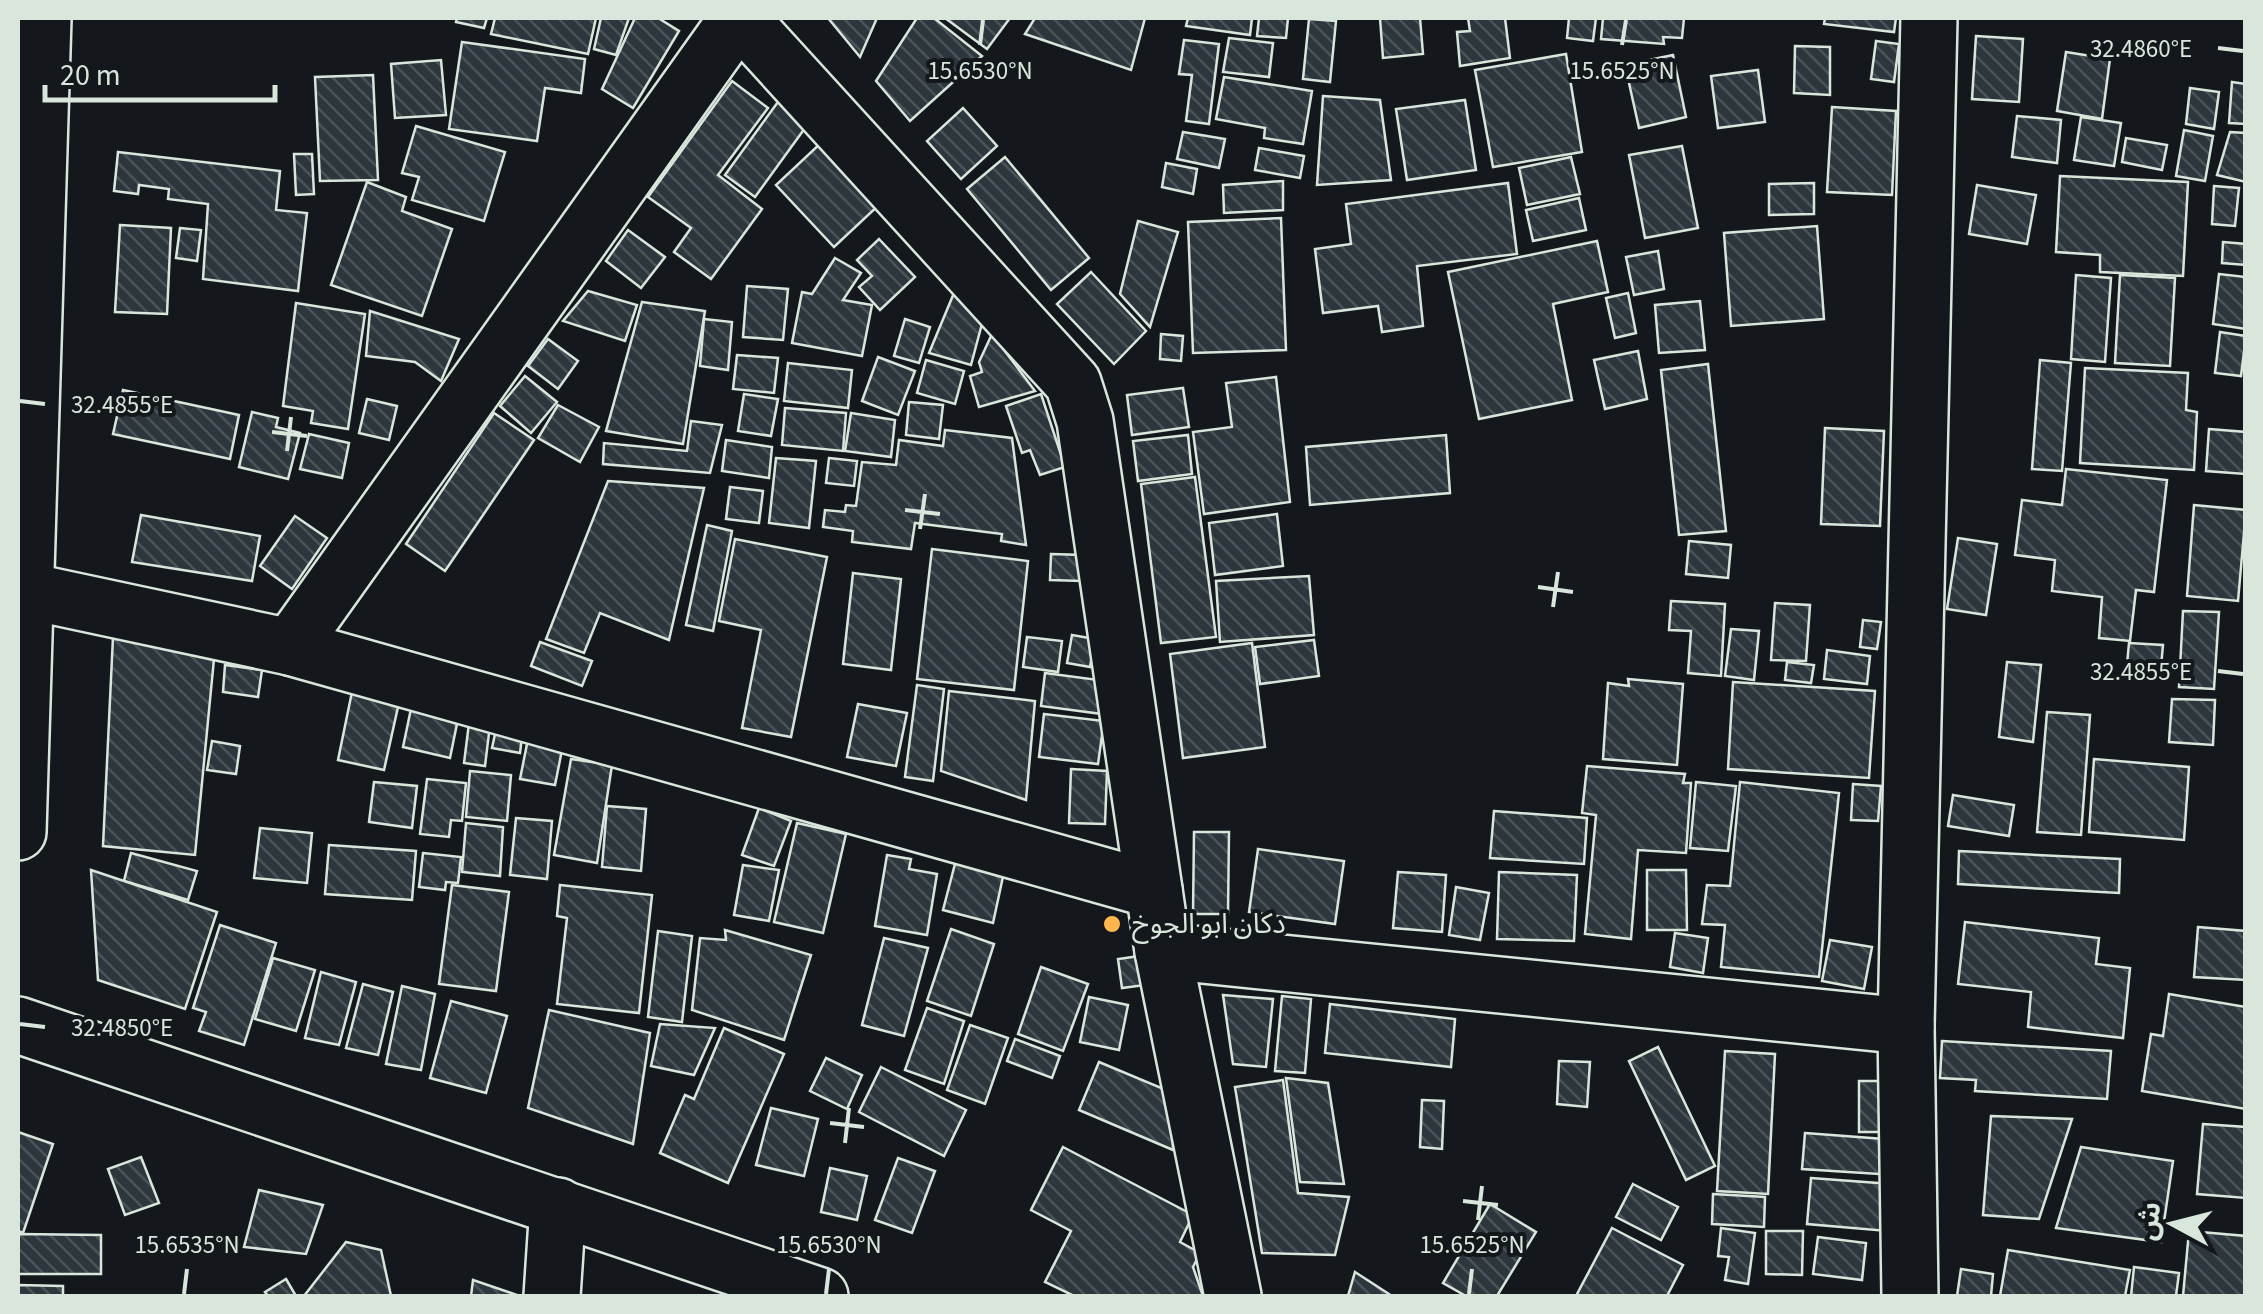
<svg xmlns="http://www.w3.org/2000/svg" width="2263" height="1314" font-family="'Source Sans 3','Noto Sans Arabic',sans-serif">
<defs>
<pattern id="building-back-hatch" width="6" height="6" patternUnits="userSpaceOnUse" patternTransform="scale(2.5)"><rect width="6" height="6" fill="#2c363c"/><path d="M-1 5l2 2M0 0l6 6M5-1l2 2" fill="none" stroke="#4a5358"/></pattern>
</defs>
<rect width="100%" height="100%" fill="#14181c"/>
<g fill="url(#building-back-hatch)" stroke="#d8e6dc" stroke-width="2.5">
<polygon points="457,18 487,18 484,28 456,22"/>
<polygon points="495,18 596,18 588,54 491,34"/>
<polygon points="601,18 629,18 616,55 594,49"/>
<polygon points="635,18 658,18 679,31 633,108 602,89"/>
<polygon points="828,18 877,18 860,57"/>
<polygon points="917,18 934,18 982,56 910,121 876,81"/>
<polygon points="945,18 1010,18 987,49"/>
<polygon points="1035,18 1145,18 1131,70 1025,34"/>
<polygon points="1188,18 1252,18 1250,35 1186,26"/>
<polygon points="1259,18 1288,18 1286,38 1257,36"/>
<polygon points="1380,18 1420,18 1423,54 1383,58"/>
<polygon points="1468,18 1505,18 1510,58 1460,66 1457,32 1470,31"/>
<polygon points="1569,18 1596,18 1593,41 1567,38"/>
<polygon points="1603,18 1684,18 1682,38 1663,37 1664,44 1601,39"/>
<polygon points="1825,18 1896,18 1894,32 1824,24"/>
<polygon points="1309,19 1336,21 1330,82 1303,79"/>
<polygon points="1976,36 2023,39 2019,102 1972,99"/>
<polygon points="1229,38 1273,43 1269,77 1223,72"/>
<polygon points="1184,40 1219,44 1209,124 1186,121 1192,75 1179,74"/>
<polygon points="1876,41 1899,44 1894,82 1871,79"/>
<polygon points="462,42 585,59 581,93 545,88 537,141 449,129"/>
<polygon points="1795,46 1830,47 1830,95 1794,93"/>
<polygon points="2066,52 2110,59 2102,119 2057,111"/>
<polygon points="1566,54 1582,152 1493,167 1475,70"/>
<polygon points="1673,55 1686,117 1639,128 1625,65"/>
<polygon points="441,60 446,115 395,118 391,64"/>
<polygon points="1758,70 1765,122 1718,128 1711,76"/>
<polygon points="373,75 378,180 320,181 315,77"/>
<polygon points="1224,77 1312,91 1303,144 1264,138 1265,128 1216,119"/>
<polygon points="732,81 768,108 718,175 762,209 711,279 674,252 691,228 648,197"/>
<polygon points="2232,82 2246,84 2246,124 2229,123"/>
<polygon points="2190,88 2219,92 2214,129 2186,124"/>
<polygon points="783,95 813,117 755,197 725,175"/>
<polygon points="1323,96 1380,100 1391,180 1317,185"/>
<polygon points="1465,100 1476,170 1407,180 1396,109"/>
<polygon points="1832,107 1896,111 1892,195 1827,192"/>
<polygon points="963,108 997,146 961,179 927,141"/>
<polygon points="2017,116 2061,120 2057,163 2012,157"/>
<polygon points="2081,117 2121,123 2114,166 2074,160"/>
<polygon points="416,126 505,152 484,221 412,200 419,177 402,173"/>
<polygon points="2184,130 2213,136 2205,181 2176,176"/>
<polygon points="1183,132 1225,139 1219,168 1177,159"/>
<polygon points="2230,132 2246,133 2246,182 2217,175"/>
<polygon points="2126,138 2167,145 2162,170 2122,162"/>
<polygon points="823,141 881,203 834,247 776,185"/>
<polygon points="1682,146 1698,228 1645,238 1629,155"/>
<polygon points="1259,148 1304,156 1300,178 1255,170"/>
<polygon points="118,152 280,171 276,210 307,213 298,291 203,279 208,204 168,199 169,189 139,185 138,194 114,191"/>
<polygon points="294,154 312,154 314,194 296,195"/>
<polygon points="1005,157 1089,258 1051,290 967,189"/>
<polygon points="1571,157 1580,194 1527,205 1519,168"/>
<polygon points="1166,163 1197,169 1193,194 1162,187"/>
<polygon points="2060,176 2188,182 2183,276 2100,272 2100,255 2056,252"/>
<polygon points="1283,181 1283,210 1224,213 1223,185"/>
<polygon points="367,182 406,197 402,211 452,229 422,316 331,285"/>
<polygon points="1508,183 1517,254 1417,266 1423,326 1382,332 1378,306 1323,313 1315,249 1351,244 1346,204"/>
<polygon points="1814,183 1814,214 1769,215 1769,184"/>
<polygon points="1977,185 2036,195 2027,244 1969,234"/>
<polygon points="2214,186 2239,188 2235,226 2212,224"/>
<polygon points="1579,198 1586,230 1533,241 1526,210"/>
<polygon points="1281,218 1286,350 1193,353 1188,222"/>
<polygon points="1138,221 1178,232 1150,327 1120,294"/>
<polygon points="120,225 171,228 167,314 115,312"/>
<polygon points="1817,226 1824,319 1731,326 1724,233"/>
<polygon points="180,228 201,230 197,261 176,258"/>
<polygon points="628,230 665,257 641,288 606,261"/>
<polygon points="879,239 915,277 880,310 859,287 872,276 857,260"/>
<polygon points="1597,241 1608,292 1553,304 1572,400 1479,419 1448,272"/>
<polygon points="2223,242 2246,244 2246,265 2222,263"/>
<polygon points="1658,251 1664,289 1634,295 1626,257"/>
<polygon points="835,258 861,273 843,300 872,305 862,356 792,343 802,292 812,294"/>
<polygon points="1091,272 1146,331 1114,364 1057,304"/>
<polygon points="2219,274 2246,277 2246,329 2213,324"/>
<polygon points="2076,275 2111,278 2105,362 2071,359"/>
<polygon points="2120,275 2175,278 2170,366 2115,363"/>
<polygon points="747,286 788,289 783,340 743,337"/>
<polygon points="588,291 637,305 625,341 563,321"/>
<polygon points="954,293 983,320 971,365 929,353"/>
<polygon points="1628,293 1636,333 1615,338 1606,298"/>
<polygon points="1700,301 1705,350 1659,353 1655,305"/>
<polygon points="642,302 705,311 683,444 606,431"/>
<polygon points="296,303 365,314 348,429 311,423 313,411 283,406"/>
<polygon points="370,311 459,339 441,381 415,362 366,356"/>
<polygon points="704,319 732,322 728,370 700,366"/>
<polygon points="905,319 930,327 919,363 894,356"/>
<polygon points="2220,332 2246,336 2241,376 2215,373"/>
<polygon points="992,334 1035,391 979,407 970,376 982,372 979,362"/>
<polygon points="1161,334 1183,336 1181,361 1160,359"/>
<polygon points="548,339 578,361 558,389 528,366"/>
<polygon points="1638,351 1647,399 1605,409 1594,360"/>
<polygon points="737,355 778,358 774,393 733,389"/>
<polygon points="878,357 915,371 898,415 862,401"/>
<polygon points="926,360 964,371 955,404 917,393"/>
<polygon points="2040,360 2071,363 2062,471 2032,469"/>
<polygon points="788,363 852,370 848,408 784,401"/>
<polygon points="1708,364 1726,531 1679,535 1661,370"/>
<polygon points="2085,368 2188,373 2186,410 2197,412 2194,470 2080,463"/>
<polygon points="525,376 557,402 531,433 500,406"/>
<polygon points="1276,377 1290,502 1204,514 1193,432 1232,427 1226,383"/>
<polygon points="1183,388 1189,427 1132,435 1127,395"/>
<polygon points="123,390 239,415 230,459 113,434"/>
<polygon points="744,394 778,399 771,436 738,431"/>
<polygon points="1041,394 1065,467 1040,475 1030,450 1022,453 1006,406"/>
<polygon points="367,399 397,406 389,440 359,433"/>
<polygon points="909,402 943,405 939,439 906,435"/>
<polygon points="558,405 599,427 580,462 538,438"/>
<polygon points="785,408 846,413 843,451 782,445"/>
<polygon points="252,412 278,418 276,427 300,433 288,479 239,467"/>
<polygon points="494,413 534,440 445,571 406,544"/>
<polygon points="851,413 895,420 891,457 845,451"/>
<polygon points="691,421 722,425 710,473 603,464 604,443 687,451"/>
<polygon points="1825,428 1884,431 1880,526 1821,524"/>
<polygon points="2209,429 2246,432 2245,474 2206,471"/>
<polygon points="945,430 1012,438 1026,545 1001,541 1002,534 915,523 911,549 852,542 853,531 823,527 825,510 845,512 846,505 856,506 862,462 896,465 899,440 943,446"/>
<polygon points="309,434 349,443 342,478 300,469"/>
<polygon points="1188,435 1192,474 1138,481 1133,441"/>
<polygon points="1446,435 1450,493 1310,505 1306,447"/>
<polygon points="726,440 772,447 769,478 722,471"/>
<polygon points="776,458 816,461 809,528 769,523"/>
<polygon points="829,458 857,461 854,486 826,483"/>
<polygon points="2066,469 2167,480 2154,592 2136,590 2130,641 2099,638 2102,597 2052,591 2055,560 2015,555 2022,500 2062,505"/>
<polygon points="1195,477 1216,637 1161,643 1141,484"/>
<polygon points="608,481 704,488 669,640 600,613 584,653 546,639"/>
<polygon points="730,487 763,491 759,523 726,519"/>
<polygon points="2194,505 2246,510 2238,601 2187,596"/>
<polygon points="1277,514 1283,566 1215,575 1209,523"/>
<polygon points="141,515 260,536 252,581 132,562"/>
<polygon points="295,516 327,538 292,589 260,566"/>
<polygon points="707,525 732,531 713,631 686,625"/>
<polygon points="1958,538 1997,544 1986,615 1947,609"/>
<polygon points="735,539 827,557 791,737 742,728 761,630 719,621"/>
<polygon points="1689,541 1731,545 1728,578 1686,574"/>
<polygon points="932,549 1028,561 1014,690 917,679"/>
<polygon points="1051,554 1084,555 1082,581 1050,580"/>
<polygon points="853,573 901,579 891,670 843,664"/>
<polygon points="1309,576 1314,635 1220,642 1216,581"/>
<polygon points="1671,601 1725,604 1721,676 1688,673 1691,631 1669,630"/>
<polygon points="1775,603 1810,605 1806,661 1771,660"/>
<polygon points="2183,611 2219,612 2214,689 2179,687"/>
<polygon points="1863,620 1881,622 1877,649 1860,647"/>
<polygon points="1731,629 1759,631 1754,680 1725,676"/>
<polygon points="1072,635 1095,639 1090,667 1067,663"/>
<polygon points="113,637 214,659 195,855 103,846"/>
<polygon points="1027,637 1062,641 1058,672 1023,667"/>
<polygon points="1314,640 1319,676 1260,684 1255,647"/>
<polygon points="540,642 592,661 582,686 531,666"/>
<polygon points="1252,643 1265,747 1183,758 1170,654"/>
<polygon points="2129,643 2163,645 2160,678 2126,675"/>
<polygon points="1827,650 1870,656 1867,684 1824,679"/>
<polygon points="1787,662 1814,665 1811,683 1785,680"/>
<polygon points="2007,662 2041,665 2033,742 1999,737"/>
<polygon points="225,665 262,670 258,697 223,692"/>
<polygon points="1045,673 1106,681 1102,714 1041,706"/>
<polygon points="1628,679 1683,684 1677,765 1603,759 1608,683 1629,686"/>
<polygon points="1733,682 1875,691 1869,778 1728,769"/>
<polygon points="917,685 944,689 933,781 905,777"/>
<polygon points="353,687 400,698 384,770 338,760"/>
<polygon points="949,691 1035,701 1026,800 941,771"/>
<polygon points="2172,699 2215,700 2213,745 2169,742"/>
<polygon points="412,704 459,714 450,758 403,747"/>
<polygon points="858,704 907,713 896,766 847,757"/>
<polygon points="2047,712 2090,715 2081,835 2037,832"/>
<polygon points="1044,714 1104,721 1098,764 1039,757"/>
<polygon points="469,723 490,725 485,766 464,763"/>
<polygon points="497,725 523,729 520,753 492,748"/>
<polygon points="528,739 563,745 555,785 520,779"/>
<polygon points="212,741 240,746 236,774 207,770"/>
<polygon points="571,759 612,765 597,863 554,855"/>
<polygon points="2094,759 2189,767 2184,840 2089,832"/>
<polygon points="1587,766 1685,774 1683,783 1691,783 1686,853 1638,850 1631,939 1585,934 1596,815 1582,813"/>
<polygon points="1071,769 1107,771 1105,824 1069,823"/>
<polygon points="470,771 511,775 507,821 466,817"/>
<polygon points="427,779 466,783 462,821 451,820 449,837 420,834"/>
<polygon points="374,782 417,786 412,828 369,822"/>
<polygon points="1696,782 1736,786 1728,851 1690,848"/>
<polygon points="1740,782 1839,793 1819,977 1721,967 1725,925 1702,924 1707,885 1730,886"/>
<polygon points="1853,784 1881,786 1878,821 1851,820"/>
<polygon points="1953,795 2014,805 2009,836 1948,826"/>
<polygon points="607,806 646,809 641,871 602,867"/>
<polygon points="759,808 791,821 774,866 742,855"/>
<polygon points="1494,811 1587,818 1584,864 1490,858"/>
<polygon points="516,818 552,821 547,879 510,875"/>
<polygon points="466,823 503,827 500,876 462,872"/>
<polygon points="797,823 846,834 823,933 774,922"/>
<polygon points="260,828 312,833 307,883 254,878"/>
<polygon points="1194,832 1229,832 1228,914 1193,914"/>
<polygon points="329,845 416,851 412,900 325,894"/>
<polygon points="1258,849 1344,861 1335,924 1249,912"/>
<polygon points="1959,851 2120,859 2119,893 1958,884"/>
<polygon points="131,853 197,871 188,900 124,881"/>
<polygon points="423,853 461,857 458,883 446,882 445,890 419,887"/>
<polygon points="887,855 911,859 909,869 937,874 927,935 875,926"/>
<polygon points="956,860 1004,872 993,923 943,910"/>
<polygon points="743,865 779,870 769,921 734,915"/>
<polygon points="91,870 217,912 185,1009 98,980"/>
<polygon points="1647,870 1686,870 1687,930 1647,930"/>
<polygon points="1398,872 1446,875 1442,932 1393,928"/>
<polygon points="1499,872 1577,875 1574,941 1497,939"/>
<polygon points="452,885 509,892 496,991 439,984"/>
<polygon points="560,885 652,895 639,1013 557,1004 567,918 557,916"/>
<polygon points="1456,887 1489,893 1480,940 1449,935"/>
<polygon points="1965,922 2099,938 2096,964 2130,968 2123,1038 2028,1027 2031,992 1958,984"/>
<polygon points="220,925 276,943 244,1045 199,1031 206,1012 193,1008"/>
<polygon points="2198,927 2246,931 2246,980 2194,977"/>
<polygon points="951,929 994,944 971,1016 927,1001"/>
<polygon points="725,930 811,955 784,1040 692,1010 700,938 726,940"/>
<polygon points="658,931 692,936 682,1022 648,1017"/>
<polygon points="1675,933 1708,938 1703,973 1670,967"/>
<polygon points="884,938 928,948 904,1036 862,1025"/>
<polygon points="1830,940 1872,947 1864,989 1822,981"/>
<polygon points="1140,956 1145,985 1122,988 1118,959"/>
<polygon points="273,958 315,970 296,1031 255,1019"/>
<polygon points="1041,967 1088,984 1063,1051 1018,1034"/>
<polygon points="321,972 356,982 339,1045 305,1038"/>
<polygon points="363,984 393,992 378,1055 346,1048"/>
<polygon points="402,986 435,994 421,1070 386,1064"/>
<polygon points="2169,994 2246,1007 2246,1109 2142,1091 2151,1034 2163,1036"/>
<polygon points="1223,995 1273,999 1266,1067 1233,1064"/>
<polygon points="1282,996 1311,999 1305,1073 1275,1071"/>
<polygon points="1089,997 1128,1005 1119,1050 1080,1042"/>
<polygon points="451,1001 507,1016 486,1093 430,1078"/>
<polygon points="1330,1004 1455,1019 1451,1067 1325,1053"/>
<polygon points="927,1008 964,1021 944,1084 905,1070"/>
<polygon points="549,1010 650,1033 633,1144 528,1108"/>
<polygon points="660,1024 715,1028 694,1075 651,1066"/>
<polygon points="970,1025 1008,1038 985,1104 947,1090"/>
<polygon points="724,1028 784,1054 728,1183 660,1153 685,1095 694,1099"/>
<polygon points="1015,1039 1060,1056 1052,1078 1007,1061"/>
<polygon points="1942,1041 2111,1051 2107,1099 1975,1091 1976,1080 1940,1078"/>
<polygon points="1658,1047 1715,1166 1686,1180 1629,1061"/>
<polygon points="1725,1051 1775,1054 1768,1194 1717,1191"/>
<polygon points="826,1058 862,1075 847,1109 810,1091"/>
<polygon points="1559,1061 1590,1062 1587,1107 1557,1104"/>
<polygon points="1099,1062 1171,1092 1173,1150 1079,1110"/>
<polygon points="881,1067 966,1110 944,1156 859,1112"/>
<polygon points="1286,1078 1328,1083 1344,1184 1300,1182"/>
<polygon points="1283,1080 1298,1193 1349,1197 1335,1255 1262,1253 1235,1087"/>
<polygon points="1859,1081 1886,1081 1887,1132 1859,1132"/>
<polygon points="1422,1100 1444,1101 1442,1149 1420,1147"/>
<polygon points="771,1108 818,1119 804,1176 756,1165"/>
<polygon points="1991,1116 2072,1119 2039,1219 1983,1215"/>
<polygon points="2203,1124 2246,1127 2246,1198 2197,1194"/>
<polygon points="18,1132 53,1144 23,1233 18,1231"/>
<polygon points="1805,1133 1897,1140 1894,1175 1802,1169"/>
<polygon points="1063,1147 1193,1215 1180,1242 1200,1253 1193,1267 1203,1296 1074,1296 1045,1282 1071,1231 1031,1210"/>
<polygon points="2081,1147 2173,1161 2161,1242 2056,1228"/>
<polygon points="141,1157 159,1203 125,1215 108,1169"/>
<polygon points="898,1158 935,1171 912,1233 875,1220"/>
<polygon points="830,1168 867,1176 857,1220 821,1212"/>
<polygon points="1811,1178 1891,1184 1887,1231 1807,1224"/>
<polygon points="1633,1184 1678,1207 1661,1240 1616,1217"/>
<polygon points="259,1190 323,1205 306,1254 244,1247"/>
<polygon points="1713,1194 1765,1197 1764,1227 1712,1224"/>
<polygon points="1490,1204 1536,1232 1497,1296 1466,1296 1443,1283"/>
<polygon points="1612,1228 1683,1265 1667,1296 1576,1296"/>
<polygon points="1721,1228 1755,1233 1748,1284 1725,1280 1729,1257 1718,1256"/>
<polygon points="1766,1231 1803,1231 1802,1275 1766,1274"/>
<polygon points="2189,1231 2246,1236 2246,1296 2183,1296"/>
<polygon points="18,1234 101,1235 101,1274 18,1274"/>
<polygon points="1818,1237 1866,1243 1862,1280 1813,1274"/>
<polygon points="346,1242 381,1250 391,1296 304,1296"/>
<polygon points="2008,1250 2130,1270 2125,1296 2000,1296"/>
<polygon points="2134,1267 2179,1273 2176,1296 2131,1296"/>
<polygon points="1961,1269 1993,1274 1991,1296 1957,1296"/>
<polygon points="1355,1272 1392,1296 1348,1296"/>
<polygon points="286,1279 296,1296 268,1296 265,1292"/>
<polygon points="473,1280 517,1295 516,1296 471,1296"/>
<polygon points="18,1285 63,1286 63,1296 18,1296"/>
</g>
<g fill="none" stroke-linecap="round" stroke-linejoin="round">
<defs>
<g id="minor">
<polyline points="740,18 1073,383 1085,421 1163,951 1233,1296"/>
<polyline points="28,591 290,647 1154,890"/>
<polyline points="290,647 738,18"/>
<polyline points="18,832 43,18"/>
<polyline points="1163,951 1906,1026"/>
<polyline points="552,1296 558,1206"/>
<polyline points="1910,1296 1906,1026 1929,18"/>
</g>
<polyline id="tertiary" points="18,1025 820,1296"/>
</defs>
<use href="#minor" stroke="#d8e6dc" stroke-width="60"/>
<use href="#tertiary" stroke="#d8e6dc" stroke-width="60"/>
<use href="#minor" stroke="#14181c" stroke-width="55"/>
<use href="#tertiary" stroke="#14181c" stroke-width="55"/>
</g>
<path fill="none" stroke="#d8e6dc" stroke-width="4" d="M980 45 983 20M1622 45 1626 20M2218 48 2243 51M20 401 45 404M272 432 307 436M287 451 291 417M905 510 940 514M920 529 925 494M1538 587 1573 592M1553 607 1558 572M2218 671 2243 674M20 1024 45 1027M830 1123 864 1127M845 1143 849 1108M1463 1201 1498 1205M1478 1220 1482 1186M184 1294 187 1269M826 1294 829 1269M1469 1294 1472 1269"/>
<circle fill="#ffb74d" stroke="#14181c" stroke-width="4" cx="1112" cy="924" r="10"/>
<g text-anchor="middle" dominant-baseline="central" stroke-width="8" stroke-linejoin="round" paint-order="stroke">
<g font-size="28" fill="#d8e6dc" stroke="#14181c" text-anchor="start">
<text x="1132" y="924">دكان ابو الجوخ</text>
</g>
</g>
<g font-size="25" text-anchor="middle" fill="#d8e6dc" stroke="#14181c" stroke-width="8" stroke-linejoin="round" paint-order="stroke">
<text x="2141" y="57">32.4860°E</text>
<text x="980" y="79">15.6530°N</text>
<text x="1622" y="79">15.6525°N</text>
<text x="122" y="413">32.4855°E</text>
<text x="2141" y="680">32.4855°E</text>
<text x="122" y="1036">32.4850°E</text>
<text x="187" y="1253">15.6535°N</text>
<text x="829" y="1253">15.6530°N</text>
<text x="1472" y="1253">15.6525°N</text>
</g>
<rect width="2263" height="1314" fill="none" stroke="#d8e6dc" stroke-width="40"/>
<g transform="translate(2173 1224) rotate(277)" stroke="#14181c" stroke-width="8" paint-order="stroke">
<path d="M0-8L18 38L0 25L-18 38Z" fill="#d8e6dc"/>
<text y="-15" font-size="28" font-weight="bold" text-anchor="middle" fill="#d8e6dc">ش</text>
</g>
<path d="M45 85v15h230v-15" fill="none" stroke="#d8e6dc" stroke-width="5"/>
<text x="60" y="85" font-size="30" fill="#d8e6dc" stroke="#14181c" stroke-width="8" paint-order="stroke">20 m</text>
</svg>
